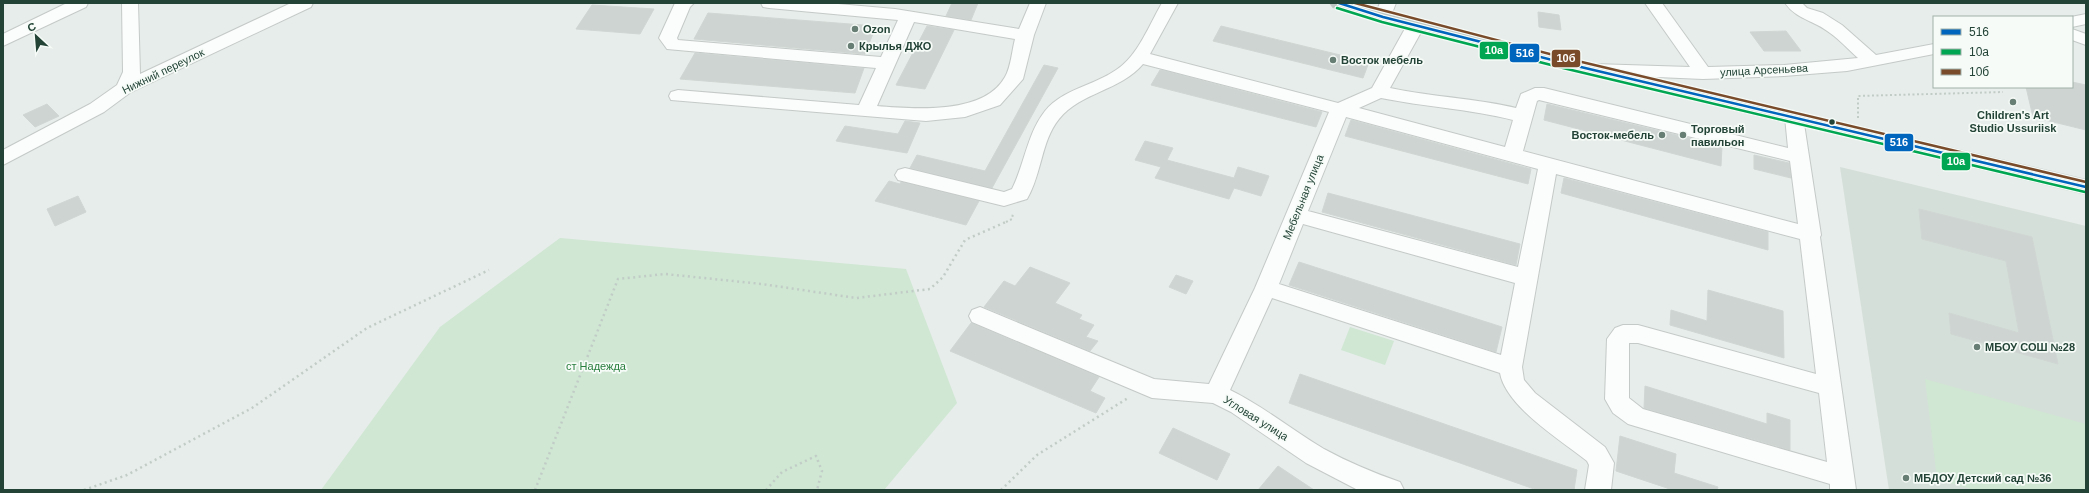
<svg xmlns="http://www.w3.org/2000/svg" width="2089" height="493" font-family="Helvetica,sans-serif">
<rect width="100%" height="100%" fill="#e7edea"/>
<polygon fill="#d5dfd9" points="1840,167 2086,226 2086,490 1889,490"/>
<g fill="#cfe7d3">
<polygon points="560,238 906,269 957,403 884,490 321,490 440,327"/>
<polygon points="1350,327 1394,341 1385,365 1341,350"/>
<polygon points="1925,379 2086,424 2086,490 1974,490 1937,479"/>
</g>
<g fill="#ced4d1" stroke="#cfd6d3">
<polygon points="952,3 978,3 971,20 946,16"/>
<polygon points="592,5 654,9 640,34 576,29"/>
<polygon points="1538,12 1559,15 1561,30 1539,27"/>
<polygon points="708,13 876,26 865,54 694,39"/>
<polygon points="927,26 954,30 925,89 896,85"/>
<polygon points="1221,26 1369,62 1363,78 1213,41"/>
<polygon points="1786,31 1801,51 1764,51 1750,32"/>
<polygon points="695,53 860,68 864,68 855,93 680,79"/>
<polygon points="1044,65 1058,68 992,188 910,168 917,155 985,171"/>
<polygon points="1160,70 1169,72 1322,112 1316,127 1151,85"/>
<polygon points="2072,82 2086,85 2086,130 2033,117 2026,87 2072,87"/>
<polygon points="47,104 59,116 35,127 23,115"/>
<polygon points="1547,104 1722,146 1721,166 1544,120"/>
<polygon points="1351,120 1531,169 1528,184 1345,136"/>
<polygon points="905,121 920,123 907,153 836,141 845,126 898,134"/>
<polygon points="1145,141 1173,148 1167,160 1234,178 1238,167 1269,176 1261,196 1234,188 1229,199 1155,178 1161,167 1135,160"/>
<polygon points="1754,155 1789,163 1791,178 1754,169"/>
<polygon points="1564,178 1768,232 1768,250 1561,193"/>
<polygon points="889,181 900,184 901,182 979,201 966,225 875,201"/>
<polygon points="1328,193 1520,244 1516,265 1322,212"/>
<polygon points="78,196 86,212 55,226 47,209"/>
<polygon points="1919,209 2032,237 2058,364 1951,334 1949,313 2019,333 2006,261 1922,239"/>
<polygon points="1299,262 1502,327 1496,352 1289,285"/>
<polygon points="1030,267 1070,283 1055,303 1082,315 1079,319 1094,325 1086,337 1098,341 1090,351 984,307 1004,281 1015,286"/>
<polygon points="1176,275 1193,281 1186,294 1169,287"/>
<polygon points="1708,290 1783,311 1784,358 1670,325 1671,310 1707,321"/>
<polygon points="971,323 1099,377 1090,391 1105,398 1096,413 950,351"/>
<polygon points="1300,374 1577,470 1574,490 1537,490 1289,403"/>
<polygon points="1645,386 1767,424 1767,413 1790,420 1790,450 1644,408"/>
<polygon points="1173,428 1230,454 1217,480 1159,453"/>
<polygon points="1620,436 1676,454 1674,473 1718,487 1717,490 1673,490 1616,471"/>
<polygon points="1278,466 1314,490 1258,490"/>
</g>
<g fill="none" stroke-linecap="round" stroke-linejoin="round">
<defs>
<g id="minor">
<polygon points="67,3 88,3 86,7 3,46 3,34"/>
<polygon points="122,3 138,3 140,74 291,3 313,3 311,7 131,92 104,112 3,165 3,150 90,104 117,85 123,72"/>
<path d="M675 3H694L690 7 677 38 678 40 881 57 898 20 769 8 763 7 761 3H827L895 9 1019 29 1030 3H1046L1034 35 1023 79 1000 105 965 117 926 121 671 100 669 96 671 92 678 90 859 105 876 68 667 49 659 38ZM914 22 1015 39C1012 50 1011 67 1005 77 984 115 914 109 877 106Z"/>
<path d="M1162 3H1178L1150 54 1338 103 1372 88 1407 25 1410 21 1416 20 1422 21 1425 25 1390 88C1432 97 1475 98 1516 108L1521 94 1535 88H1544L1788 148 1785 117 1787 113 1794 111 1801 113 1803 117 1821 235 1820 237 1856 490H1830V484L1628 424 1613 413 1605 399 1607 339 1615 328 1623 325H1638L1816 374 1800 239 1556 174 1522 367 1524 380 1535 393 1605 447 1614 463 1611 490H1585L1589 465 1587 461C1561 440 1506 407 1500 373L1272 298 1230 390C1263 406 1292 430 1324 449 1348 462 1374 473 1400 482L1404 490 1356 489 1306 463 1231 412 1213 403 1152 398 972 322 969 316 972 310 980 307 1154 379 1209 384 1255 288 1329 112 1143 64C1120 91 1081 92 1059 119 1041 141 1042 174 1027 199L1004 206 898 180 895 175 898 170 905 168 1004 192 1012 189C1025 163 1027 134 1045 111 1063 89 1093 86 1116 70 1138 56 1149 25 1162 3ZM1381 98C1425 107 1470 109 1513 120L1505 147 1359 108ZM1539 100 1790 161 1798 224 1523 151 1537 101ZM1346 117 1538 169 1518 267 1308 211ZM1303 224 1515 283 1501 355 1279 284ZM1629 343H1638L1819 393 1827 462 1643 409 1629 398Z"/>
<polygon points="1380,3 1396,3 1389,21 1383,22 1377,21 1374,17"/>
<path d="M1645 3H1662L1708 67 1784 65 1858 58C1849 50 1840 40 1830 33 1814 20 1797 20 1785 3H1802L1807 8 1823 13 1842 25 1876 55 1934 44V54L1847 71 1784 76 1703 79 1588 74 1585 70 1588 66 1594 64 1690 67Z"/>
<polygon points="2086,14 2086,24 2072,27 2071,17"/>
<polygon points="2072,29 2086,34 2086,45 2072,40"/>
</g>
<polygon id="highway" points="1330,3 1357,3 1389,13 1564,57 2086,180 2086,194 1564,69 1377,21 1333,7"/>
</defs>
<use href="#minor" stroke="#c4cac7" stroke-width="2"/>
<use href="#highway" stroke="#c2ccc8" stroke-width="2"/>
<g stroke="#c2ccc7" stroke-width="2" stroke-dasharray="2 2.5" stroke-linecap="butt">
<polyline points="1858,118 1858,96 2003,92"/>
<polyline points="1006,222 1012,219 1013,213"/>
</g>
<g stroke="#c2ccc7" stroke-width="2.5" stroke-dasharray="2 3.5" stroke-linecap="butt">
<polyline points="84,490 127,475 252,408 367,328 489,270"/>
<polyline points="535,490 618,279 665,274 762,284 856,298 930,289 943,277 965,240 1008,221"/>
<polyline points="766,490 782,472 816,456 822,471 817,490"/>
<polyline points="1001,490 1037,455 1128,398"/>
</g>
<use href="#minor" fill="#fbfcfc" fill-rule="evenodd"/>
<use href="#highway" fill="#bbc5c1" fill-rule="evenodd"/>
<defs>
<polyline id="bus-1" points="1339,3 1383,17 1564,63 2086,187"/>
<polyline id="bus-2" points="1337,8 1382,22 1563,68 2085,192"/>
<polyline id="bus-3" points="1355,3 1565,58 2086,182"/>
</defs>
<use href="#bus-1" stroke="#f6fbf8" stroke-width="5"/>
<use href="#bus-2" stroke="#f6fbf8" stroke-width="5"/>
<use href="#bus-3" stroke="#f6fbf8" stroke-width="5"/>
<use href="#bus-1" stroke="#0065bd" stroke-width="2.5"/>
<use href="#bus-2" stroke="#00a651" stroke-width="2.5"/>
<use href="#bus-3" stroke="#7a4b2a" stroke-width="2.5"/>
</g>
<g fill="#677e75" stroke="#f6fbf8" stroke-width="1.5">
<circle cx="855" cy="29" r="4"/>
<circle cx="851" cy="46" r="4"/>
<circle cx="1333" cy="60" r="4"/>
<circle cx="2013" cy="102" r="4"/>
<circle cx="1662" cy="135" r="4"/>
<circle cx="1683" cy="135" r="4"/>
<circle cx="1977" cy="347" r="4"/>
<circle cx="1906" cy="478" r="4"/>
</g>
<circle fill="#224336" stroke="#f6fbf8" stroke-width="1.5" cx="1832" cy="122" r="3.5"/>
<g text-anchor="middle" dominant-baseline="central" stroke-width="3.5" stroke-linejoin="round" paint-order="stroke">
<g font-size="11" font-weight="bold" fill="#224336" stroke="#f6fbf8" text-anchor="start">
<text x="863" y="29">Ozon</text>
<text x="859" y="46">Крылья ДЖО</text>
<text x="1341" y="60">Восток мебель</text>
<text x="2013" y="115" text-anchor="middle">Children's Art<tspan x="2013" dy="13">Studio Ussuriisk</tspan></text>
<text x="1691" y="129">Торговый<tspan x="1691" dy="13">павильон</tspan></text>
<text x="1654" y="135" text-anchor="end">Восток-мебель</text>
<text x="1985" y="347">МБОУ СОШ №28</text>
<text x="1914" y="478">МБДОУ Детский сад №36</text>
</g>
<g font-size="11" fill="#224336" stroke="#f6fbf8">
<text transform="translate(1764 70) rotate(-3)">улица Арсеньева</text>
<text transform="translate(163 71) rotate(-26)">Нижний переулок</text>
<text transform="translate(1303 197) rotate(-68)">Мебельная улица</text>
<text transform="translate(1256 418) rotate(32)">Угловая улица</text>
</g>
<g font-size="11" fill="#287e3d" stroke="#f6fbf8">
<text x="596" y="366">ст Надежда</text>
</g>
</g>
<g stroke="#f6fbf8" stroke-width="1.5">
<rect x="1479" y="41" width="30" height="19" rx="4" fill="#00a651"/>
<rect x="1509" y="43" width="31" height="20" rx="4" fill="#0065bd"/>
<rect x="1551" y="49" width="30" height="19" rx="4" fill="#7a4b2a"/>
<rect x="1884" y="133" width="30" height="19" rx="4" fill="#0065bd"/>
<rect x="1941" y="152" width="30" height="19" rx="4" fill="#00a651"/>
</g>
<g font-size="11" text-anchor="middle" font-weight="bold" fill="#fff">
<text x="1494" y="54">10а</text>
<text x="1525" y="57">516</text>
<text x="1566" y="62">10б</text>
<text x="1899" y="146">516</text>
<text x="1956" y="165">10а</text>
</g>
<rect width="2089" height="493" fill="none" stroke="#224336" stroke-width="8"/>
<rect x="1933" y="16" width="140" height="72" fill="#f6fbf8" stroke="#a1b1aa"/>
<rect x="1941" y="29" width="20" height="6" fill="#0065bd" stroke="#a1b1aa"/>
<text x="1969" y="36" font-size="12" fill="#224336">516</text>
<rect x="1941" y="49" width="20" height="6" fill="#00a651" stroke="#a1b1aa"/>
<text x="1969" y="56" font-size="12" fill="#224336">10а</text>
<rect x="1941" y="69" width="20" height="6" fill="#7a4b2a" stroke="#a1b1aa"/>
<text x="1969" y="76" font-size="12" fill="#224336">10б</text>
<g transform="translate(36 36) rotate(334)" stroke="#f6fbf8" stroke-width="3" paint-order="stroke">
<path d="M0-3L7 15L0 10L-7 15Z" fill="#224336"/>
<text y="-6" font-size="11" font-weight="bold" text-anchor="middle" fill="#224336">С</text>
</g>
</svg>
